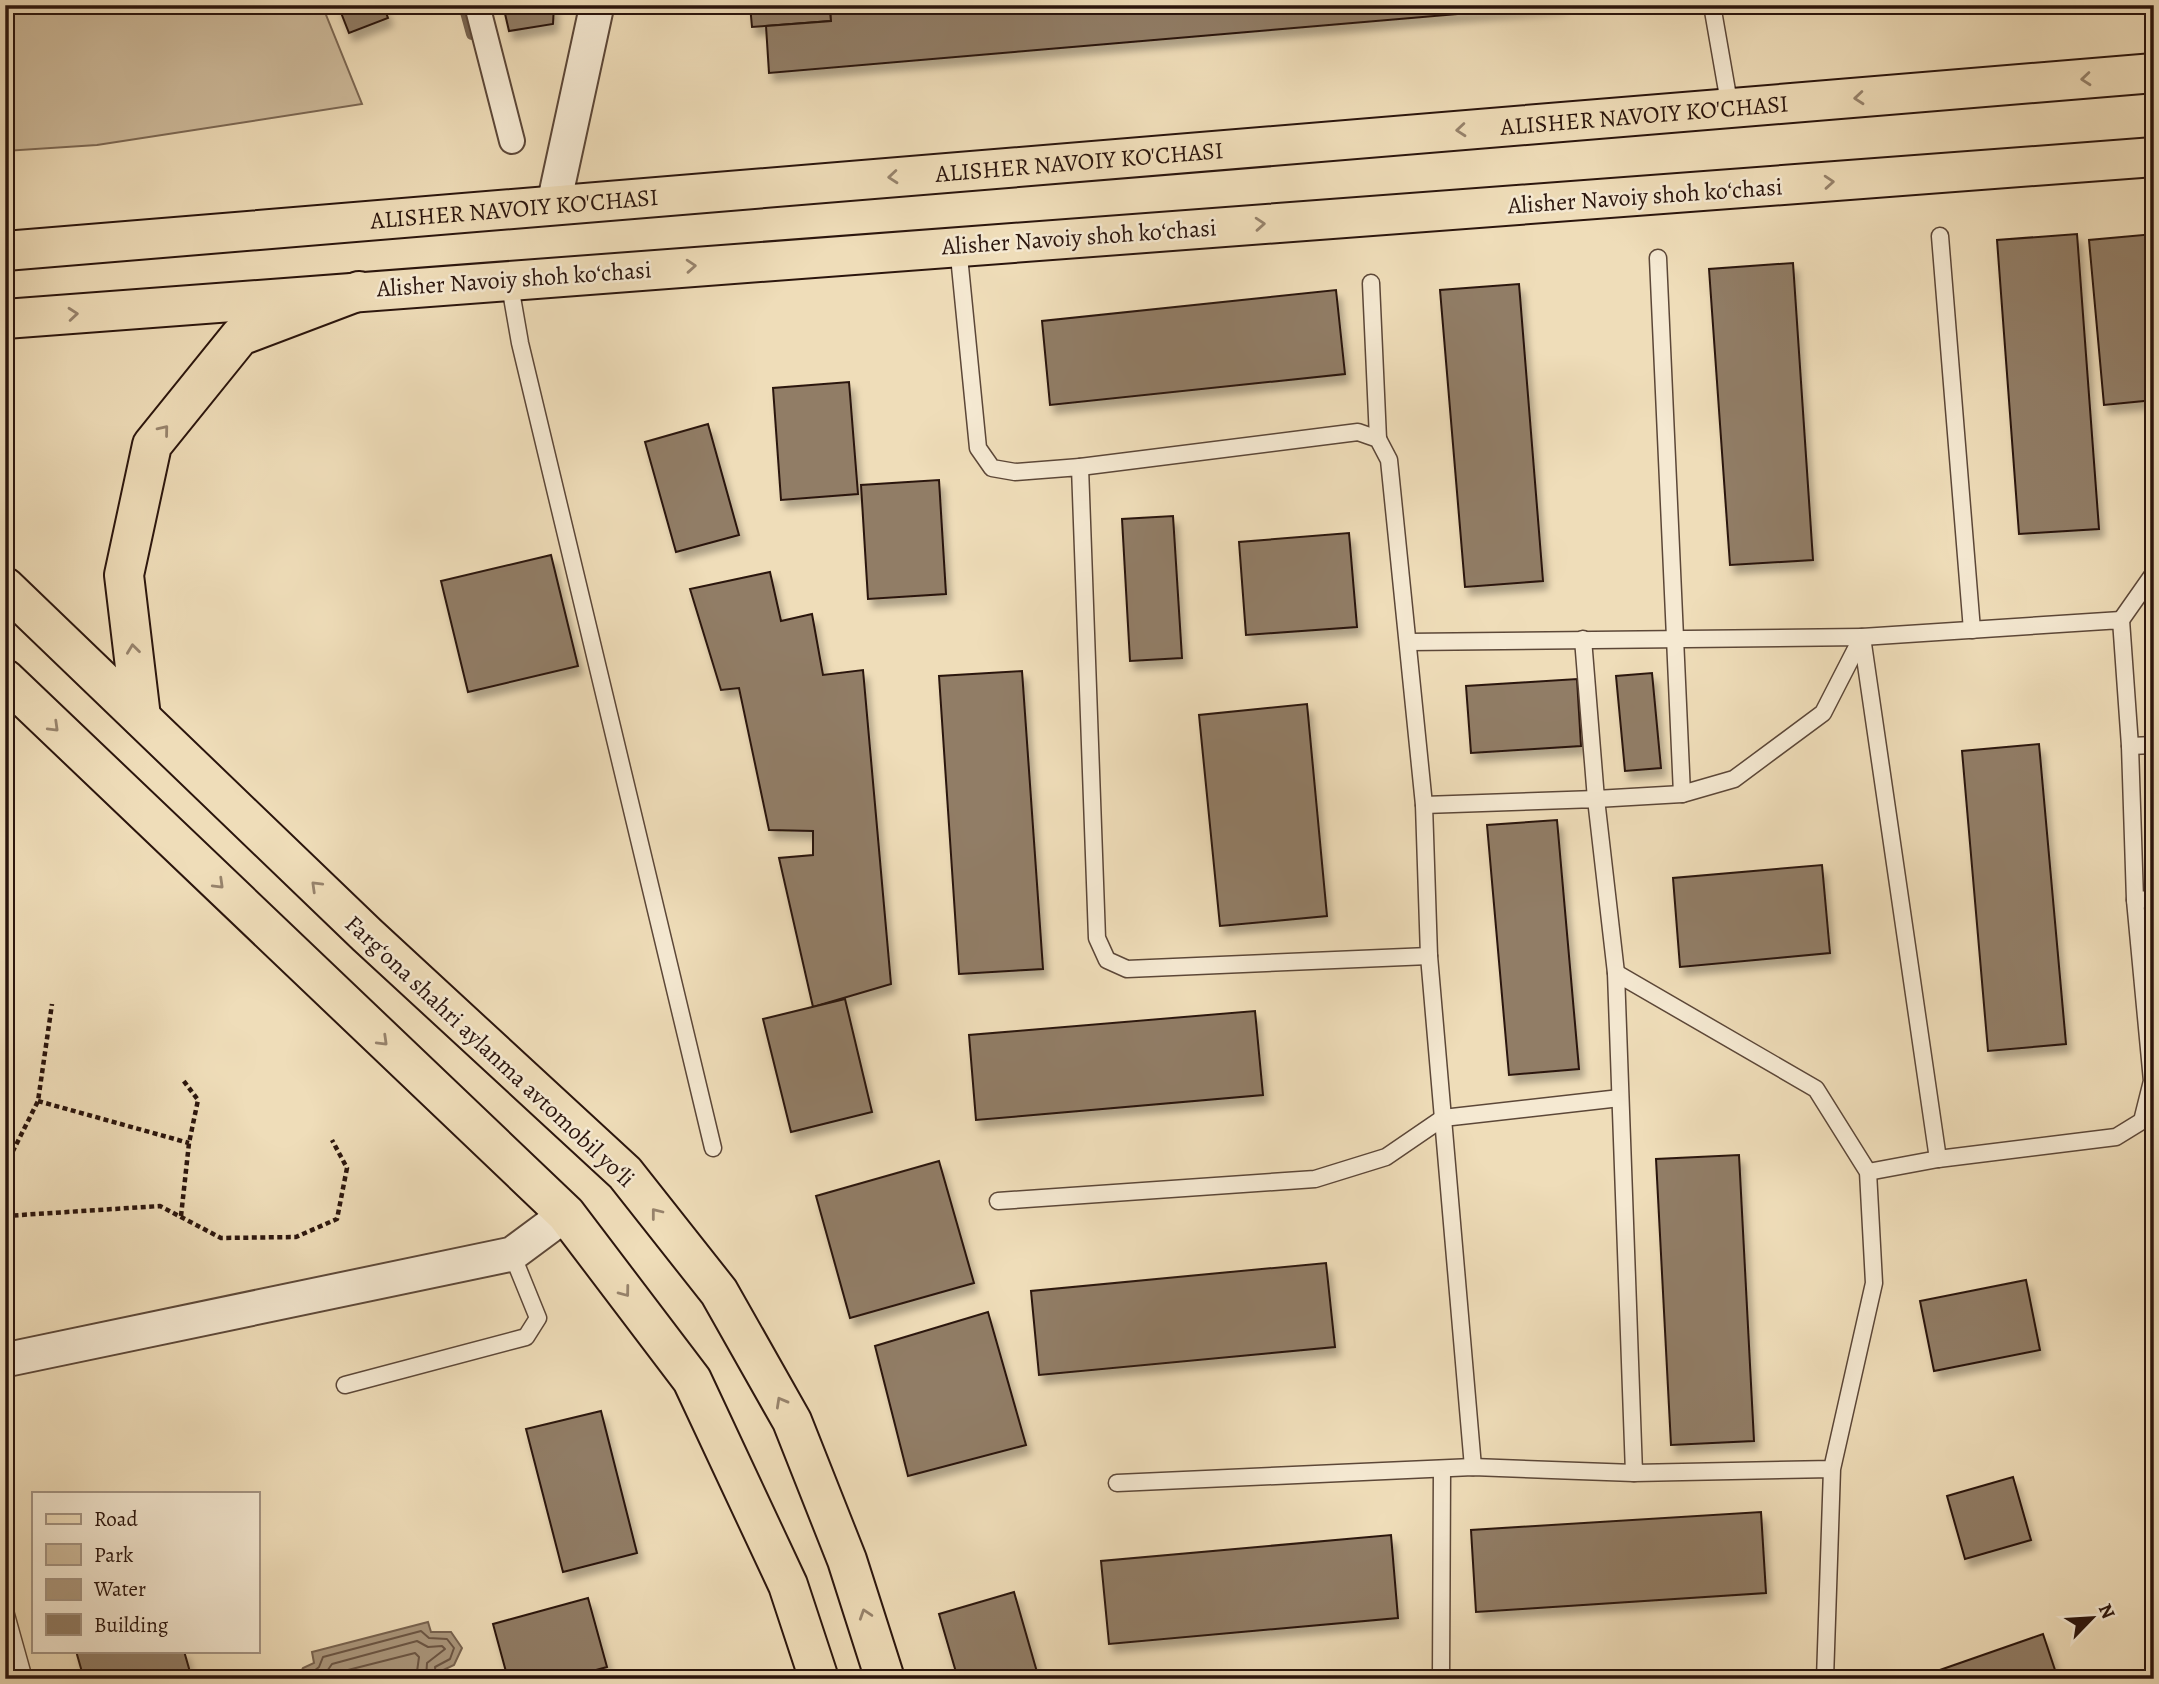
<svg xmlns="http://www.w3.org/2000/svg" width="2159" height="1684" font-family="Alegreya,serif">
<defs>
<filter id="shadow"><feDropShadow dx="4.5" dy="8" stdDeviation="3.5" flood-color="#0004"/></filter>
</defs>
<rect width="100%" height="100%" fill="#efddb9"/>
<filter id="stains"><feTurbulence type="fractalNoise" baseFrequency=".00286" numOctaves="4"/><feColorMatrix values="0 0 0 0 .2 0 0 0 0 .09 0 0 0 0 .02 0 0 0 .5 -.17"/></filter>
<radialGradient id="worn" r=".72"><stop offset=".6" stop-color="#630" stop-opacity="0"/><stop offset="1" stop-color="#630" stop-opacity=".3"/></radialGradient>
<polygon fill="#cebb9c" stroke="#7c6854" stroke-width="2" points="5,5 322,5 362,104 97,145 5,151"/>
<polygon fill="#ac997f" stroke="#786451" stroke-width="2" points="428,1622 431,1632 451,1632 462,1648 454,1665 441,1671 443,1679 297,1679 303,1668 314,1663 312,1652"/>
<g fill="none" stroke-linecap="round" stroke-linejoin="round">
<g stroke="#6c5746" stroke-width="2">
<polyline points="304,1679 319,1667 323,1657 421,1631 429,1638 447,1639 454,1648 450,1659 435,1667 436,1679"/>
<polyline points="317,1679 325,1674 332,1664 417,1641 428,1647 442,1646 445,1649 427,1663 426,1679"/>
<polyline points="335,1679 340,1672 415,1653 419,1657 416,1679"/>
</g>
<polyline stroke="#786451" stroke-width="12" points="464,5 472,34"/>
</g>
<g fill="#917d66" stroke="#2b150d" stroke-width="2" filter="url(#shadow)">
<polygon points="338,5 383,5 388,18 349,33"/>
<polygon points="503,5 554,5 553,24 509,31"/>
<polygon points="750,5 830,5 831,21 752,27"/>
<polygon points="830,5 1562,5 769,73 766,26 831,21"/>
<polygon points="2077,234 2099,529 2019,534 1997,240"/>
<polygon points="2154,234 2154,400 2104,405 2089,240"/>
<polygon points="1793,263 1813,560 1730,565 1709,269"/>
<polygon points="1519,284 1543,581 1465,587 1440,290"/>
<polygon points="1336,290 1345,374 1050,405 1042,321"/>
<polygon points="849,382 858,494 781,500 773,388"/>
<polygon points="708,424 739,535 676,552 645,442"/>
<polygon points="939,480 946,594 868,599 861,485"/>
<polygon points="1173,516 1182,658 1130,661 1122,519"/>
<polygon points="1349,533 1357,627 1246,635 1239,542"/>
<polygon points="551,555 578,666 468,692 441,581"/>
<polygon points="770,572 781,621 812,614 823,675 863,670 891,984 813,1007 779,858 813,855 813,831 769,830 739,688 721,690 690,589"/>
<polygon points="1022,671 1043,969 959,974 939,676"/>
<polygon points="1652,673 1661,768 1625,771 1616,676"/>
<polygon points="1577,679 1581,746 1471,753 1466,686"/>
<polygon points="1307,704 1327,916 1220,926 1199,715"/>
<polygon points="2039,744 2066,1044 1988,1051 1962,751"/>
<polygon points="1557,820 1579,1069 1509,1075 1487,825"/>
<polygon points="1822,865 1830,953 1680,967 1673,878"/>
<polygon points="845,999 872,1112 791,1132 763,1019"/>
<polygon points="1255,1011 1263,1095 976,1120 969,1035"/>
<polygon points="1739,1155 1754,1441 1671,1445 1656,1159"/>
<polygon points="939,1161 974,1283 850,1318 816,1196"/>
<polygon points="1326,1263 1335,1347 1039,1375 1031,1291"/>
<polygon points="2026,1280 2040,1350 1934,1371 1920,1301"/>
<polygon points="988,1312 1026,1445 908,1476 875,1346"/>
<polygon points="601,1411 637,1553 563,1572 526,1429"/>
<polygon points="2013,1477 2031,1540 1965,1559 1947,1496"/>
<polygon points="1761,1512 1766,1593 1476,1612 1471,1530"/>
<polygon points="1391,1535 1398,1618 1109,1644 1101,1561"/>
<polygon points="1014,1592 1039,1679 958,1679 939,1614"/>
<polygon points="588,1598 607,1667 563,1679 508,1679 493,1624"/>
<polygon points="2043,1634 2058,1679 1914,1679"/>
<polygon points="76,1651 184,1651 192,1679 84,1679"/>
</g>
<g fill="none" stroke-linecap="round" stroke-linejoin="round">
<defs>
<g id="service">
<polyline points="1712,5 1730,108"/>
<polyline points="1940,236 1972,630"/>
<polyline points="958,246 978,448 992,468 1015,472 1080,467 1097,938 1107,960 1127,969 1429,956"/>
<polyline points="1658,258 1682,794"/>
<polyline points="509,280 520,343 713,1148"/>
<polyline points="1371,283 1378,439"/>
<polyline points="1080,467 1358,432 1378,439 1389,460 1424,805"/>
<polyline points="2121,620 2154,573"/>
<polyline points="1583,639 1596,799 1682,794 1734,779 1823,713 1862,637 2121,620 2130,746 2135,900 2152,1081 2142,1121 2116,1137 1938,1159 1868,1172"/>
<polyline points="1408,642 1862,637 1938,1159"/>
<polyline points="2130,746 2154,745"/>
<polyline points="2135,900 2154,899"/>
<polyline points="998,1201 1315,1179 1386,1157 1443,1118 1620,1098"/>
<polyline points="345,1385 526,1337 538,1318 512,1254"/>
<polyline points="1473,1467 1429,956 1424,805 1596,799 1616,973"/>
<polyline points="1117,1483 1473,1467 1634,1473"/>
<polyline points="5,1611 24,1679"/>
<polyline points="1441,1679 1442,1470"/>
<polyline points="1825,1679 1832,1469 1874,1283 1868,1172 1816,1089 1616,973 1634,1473 1832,1469"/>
</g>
<polyline id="pedestrian" points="477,5 512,141"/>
<g id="minor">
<polyline points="554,203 597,5"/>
<polyline points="5,1360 512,1254 566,1214"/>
</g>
<g id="primary">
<path id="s1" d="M5 251 2154 73"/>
<polyline points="5,319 2154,157"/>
</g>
<g id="trunk">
<polyline points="5,587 367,935 625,1173 719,1292 792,1421 847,1560 885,1679"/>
<polyline points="5,679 566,1214 692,1380 788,1585 819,1679"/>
<polyline points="141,717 124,575 152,445 240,336 359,291"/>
</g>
</defs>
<use href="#service" stroke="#5c4738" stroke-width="19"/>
<use href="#pedestrian" stroke="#5c4738" stroke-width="28"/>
<use href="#minor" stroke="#5c4738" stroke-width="37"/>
<use href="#primary" stroke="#2b150d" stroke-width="42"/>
<use href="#trunk" stroke="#2b150d" stroke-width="42"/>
<g stroke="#2b150d" stroke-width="4.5" stroke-dasharray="5 3.5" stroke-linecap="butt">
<polyline points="38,1101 189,1143"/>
<polyline points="5,1167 38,1101 52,1004"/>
<polyline points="5,1216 160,1206 221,1238 296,1237 337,1219 347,1168 332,1140"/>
<polyline points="181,1216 189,1143 198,1100 183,1080"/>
</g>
<use href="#service" stroke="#f5e9d2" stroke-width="16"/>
<use href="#pedestrian" stroke="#f5e9d2" stroke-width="24"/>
<use href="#minor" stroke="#f5e9d2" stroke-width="33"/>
<use href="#primary" stroke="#efddb9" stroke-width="38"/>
<use href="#trunk" stroke="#efddb9" stroke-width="38"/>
</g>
<defs><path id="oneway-chevron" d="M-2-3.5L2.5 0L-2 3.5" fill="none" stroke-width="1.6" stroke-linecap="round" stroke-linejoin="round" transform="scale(1.75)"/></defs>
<g stroke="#97836c">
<use href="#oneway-chevron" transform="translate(2086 79) rotate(175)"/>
<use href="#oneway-chevron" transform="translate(1859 98) rotate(175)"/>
<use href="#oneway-chevron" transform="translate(1461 130) rotate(175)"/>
<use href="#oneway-chevron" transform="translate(893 177) rotate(175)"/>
<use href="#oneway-chevron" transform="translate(1829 182) rotate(-4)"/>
<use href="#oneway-chevron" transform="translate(1260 224) rotate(-4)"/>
<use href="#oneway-chevron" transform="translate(691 266) rotate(-4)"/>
<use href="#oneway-chevron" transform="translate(73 314) rotate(-5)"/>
<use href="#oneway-chevron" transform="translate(164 430) rotate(-51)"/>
<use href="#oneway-chevron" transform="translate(133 649) rotate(-97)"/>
<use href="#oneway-chevron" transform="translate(54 727) rotate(44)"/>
<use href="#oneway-chevron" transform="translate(219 884) rotate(44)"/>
<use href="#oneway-chevron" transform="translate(316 886) rotate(-136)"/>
<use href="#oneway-chevron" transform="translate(383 1041) rotate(44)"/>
<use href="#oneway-chevron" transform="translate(656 1213) rotate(-128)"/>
<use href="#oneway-chevron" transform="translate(625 1292) rotate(53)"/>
<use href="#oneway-chevron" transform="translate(781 1402) rotate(-119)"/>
<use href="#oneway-chevron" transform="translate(865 1614) rotate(-108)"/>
</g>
<g text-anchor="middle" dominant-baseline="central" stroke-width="5" stroke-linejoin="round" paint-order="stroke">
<g font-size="24" fill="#2b150d" stroke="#f5e9d2">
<text stroke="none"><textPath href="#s1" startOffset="1645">ALISHER NAVOIY KO'CHASI</textPath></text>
<text stroke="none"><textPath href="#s1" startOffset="1078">ALISHER NAVOIY KO'CHASI</textPath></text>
<text transform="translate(1645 196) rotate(-4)">Alisher Navoiy shoh koʻchasi</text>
<text stroke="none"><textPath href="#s1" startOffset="511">ALISHER NAVOIY KO'CHASI</textPath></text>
<text transform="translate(1079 237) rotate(-4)">Alisher Navoiy shoh koʻchasi</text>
<text transform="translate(514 279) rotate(-4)">Alisher Navoiy shoh koʻchasi</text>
<text transform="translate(490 1051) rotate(43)">Fargʻona shahri aylanma avtomobil yoʻli</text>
</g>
</g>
<rect width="2159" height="1684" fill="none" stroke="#efddb9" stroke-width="28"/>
<rect x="7" y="7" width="2145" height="1670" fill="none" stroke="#2b150d" stroke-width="3.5"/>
<rect x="14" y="14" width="2131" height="1656" fill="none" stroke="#2b150d" stroke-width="2"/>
<rect x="32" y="1492" width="228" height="161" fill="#f5e9d2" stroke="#a49483" stroke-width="2"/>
<rect x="46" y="1514" width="35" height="10" fill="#efddb9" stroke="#a49483" stroke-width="2"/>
<text x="94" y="1526" font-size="21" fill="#2b150d">Road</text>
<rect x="46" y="1544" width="35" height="21" fill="#cebb9c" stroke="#a49483" stroke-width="2"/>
<text x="94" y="1562" font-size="21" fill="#2b150d">Park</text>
<rect x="46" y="1579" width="35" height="21" fill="#ac997f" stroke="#a49483" stroke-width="2"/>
<text x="94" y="1596" font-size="21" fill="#2b150d">Water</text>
<rect x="46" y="1614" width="35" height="21" fill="#917d66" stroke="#a49483" stroke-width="2"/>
<text x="94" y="1632" font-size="21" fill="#2b150d">Building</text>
<g transform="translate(2092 1618) rotate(65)" stroke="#f5e9d2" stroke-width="5" paint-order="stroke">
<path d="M0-5L12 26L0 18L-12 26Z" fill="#2b150d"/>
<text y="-10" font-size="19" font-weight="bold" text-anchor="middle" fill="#2b150d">N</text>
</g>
<rect width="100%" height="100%" filter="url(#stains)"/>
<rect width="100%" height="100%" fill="url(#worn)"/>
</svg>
